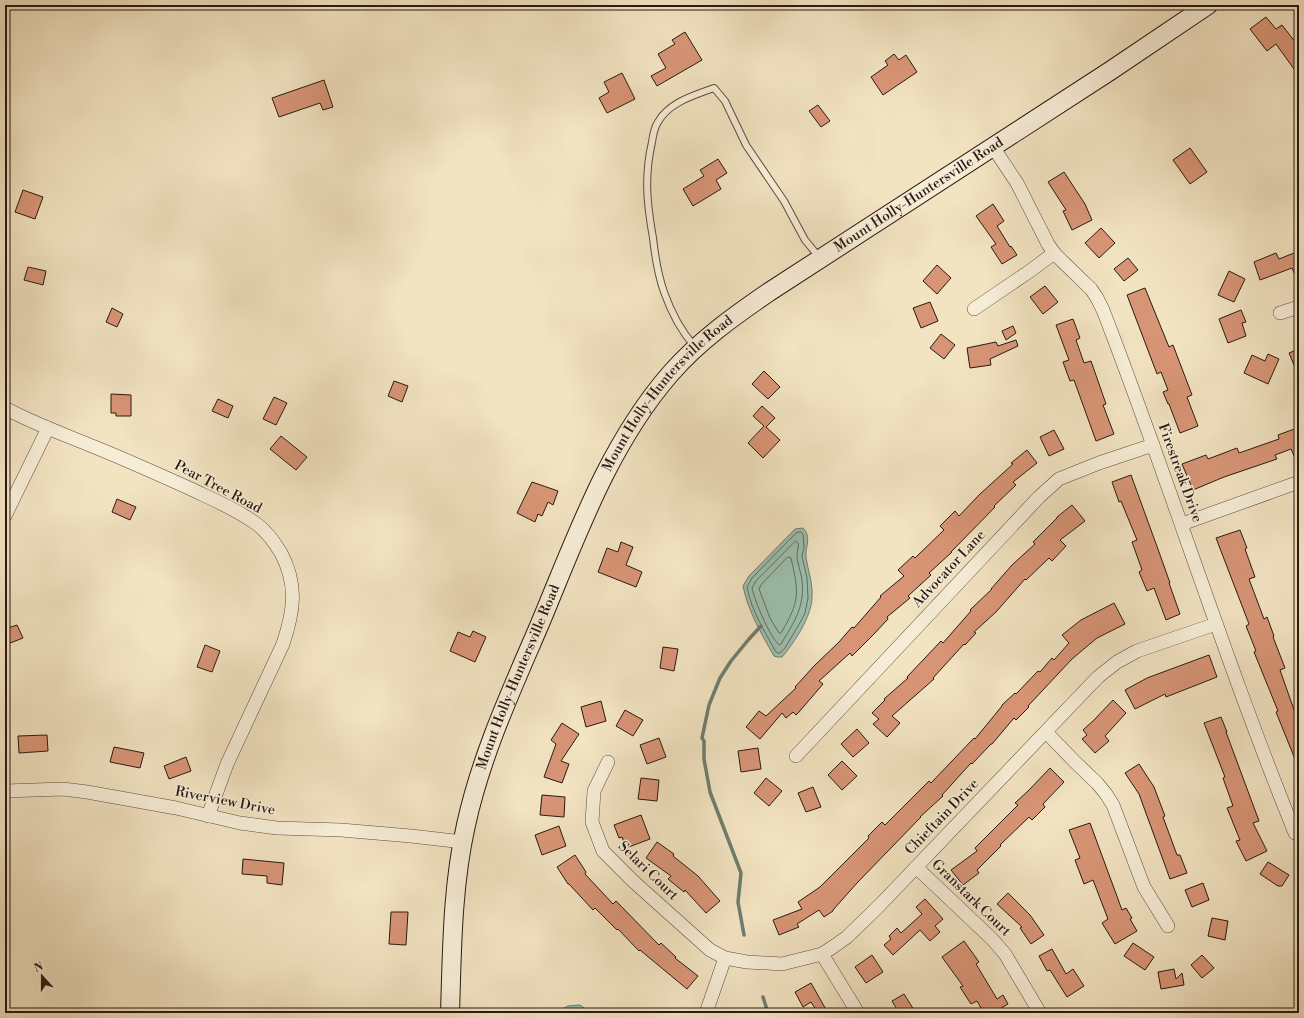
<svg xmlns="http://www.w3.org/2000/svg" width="1304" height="1018" font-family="'Libre Bodoni',serif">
<rect width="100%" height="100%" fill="#f2e3c1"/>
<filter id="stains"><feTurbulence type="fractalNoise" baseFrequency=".005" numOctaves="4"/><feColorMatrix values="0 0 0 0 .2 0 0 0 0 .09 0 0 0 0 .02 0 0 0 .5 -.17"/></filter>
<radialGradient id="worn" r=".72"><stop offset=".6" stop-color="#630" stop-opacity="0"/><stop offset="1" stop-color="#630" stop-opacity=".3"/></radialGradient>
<g fill="#9cbfad" stroke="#6e7d6f">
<path d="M803 528C812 537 805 547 806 557 808 571 813 583 812 597 812 616 794 643 782 657H778L774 656C761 633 748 611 743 586L749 576 795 529Z"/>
<polygon points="580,1005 591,1013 555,1013 568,1006"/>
</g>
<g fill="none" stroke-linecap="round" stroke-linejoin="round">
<g stroke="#626c60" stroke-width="1">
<path d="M801 532 803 534 804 548 802 556 807 578 808 598 805 613 801 621 785 648 780 653H778L776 652C765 632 751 610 747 587L752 578 796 533Z"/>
<path d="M796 541 798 543C799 547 797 551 797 555 797 563 801 572 802 580 805 607 794 622 781 644L779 645C769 635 755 602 752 588L756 581Z"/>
<path d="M788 557 791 558C799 594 800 601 781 633H779L770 618 759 589 761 585Z"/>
</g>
<g stroke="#6e7d6f" stroke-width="3.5">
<polyline points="744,935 738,902 741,873 710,792 704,759 704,741 702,738 709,705 720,678 731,661 749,639 761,626"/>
<polyline points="763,997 768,1013"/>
</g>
</g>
<g fill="#d89576" stroke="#291912">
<polygon points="1266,17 1276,29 1282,25 1299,47 1299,76 1276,44 1267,51 1250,29"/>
<polygon points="685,32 702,60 657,86 651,76 666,68 658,54 675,44 672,40"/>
<polygon points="894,54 899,60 906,55 917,72 883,95 871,77 888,65 885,61"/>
<polygon points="622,73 635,99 607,113 599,98 609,92 604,82"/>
<polygon points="324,80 333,107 323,110 320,103 279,117 272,98"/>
<polygon points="818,105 830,121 821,127 809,111"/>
<polygon points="1190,148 1207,172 1190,184 1173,160"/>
<polygon points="718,159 727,173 716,180 721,189 693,206 683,189 704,176 700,170"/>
<polygon points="1064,172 1085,204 1092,220 1072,230 1063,211 1066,210 1048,182"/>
<polygon points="23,190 43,197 35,219 15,212"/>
<polygon points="993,204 1004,221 997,226 1010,247 1011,246 1017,255 1002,264 991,247 996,244 976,216"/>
<polygon points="1101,228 1115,243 1099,258 1085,243"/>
<polygon points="1299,251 1299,284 1292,268 1260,280 1254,262 1276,253 1279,259"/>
<polygon points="1128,258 1138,270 1124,281 1114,269"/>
<polygon points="937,265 951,278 937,294 923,281"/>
<polygon points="28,267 46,271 43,285 24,280"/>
<polygon points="1229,271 1245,279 1234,302 1218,295"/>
<polygon points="1045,286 1058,302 1043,314 1030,297"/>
<polygon points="1145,288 1169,347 1173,345 1192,395 1187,397 1198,426 1180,433 1169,404 1168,404 1163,392 1168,390 1161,372 1157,374 1127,295"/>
<polygon points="930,302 938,321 921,328 913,308"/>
<polygon points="112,308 123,314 117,327 106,322"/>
<polygon points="1241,310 1246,322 1242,323 1246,336 1228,343 1219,319"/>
<polygon points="1073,319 1080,338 1076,340 1084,363 1091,361 1106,404 1103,405 1114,434 1096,441 1074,380 1070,381 1063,362 1069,360 1056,325"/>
<polygon points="1013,326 1016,333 1006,340 1002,331"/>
<polygon points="941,334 955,345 944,359 930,348"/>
<polygon points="1016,340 1018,346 990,359 991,365 970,368 967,348 996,342 998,346"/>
<polygon points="1299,349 1299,377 1289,353"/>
<polygon points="1268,354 1279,359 1268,384 1244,373 1252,355 1265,361"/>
<polygon points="764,371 780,387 768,399 752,384"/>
<polygon points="394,381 408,386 402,402 388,396"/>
<polygon points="111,394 131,395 131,416 116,416 116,413 111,413"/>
<polygon points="274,397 287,403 276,425 263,419"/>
<polygon points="218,399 233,406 228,418 212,411"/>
<polygon points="762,406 775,418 766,427 780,440 763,458 748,443 764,426 753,416"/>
<polygon points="1297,428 1299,434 1299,467 1291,449 1275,455 1277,459 1224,477 1193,490 1182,464 1206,455 1208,459 1237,448 1239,453 1279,439 1278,435"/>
<polygon points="1054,430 1064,449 1049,456 1040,437"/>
<polygon points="281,436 307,457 296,470 270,449"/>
<polygon points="1027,450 1037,463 1013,482 1016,485 994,506 995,507 951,552 952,552 929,573 931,575 908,596 910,598 887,617 888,619 874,634 852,656 850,653 819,681 823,684 799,712 796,715 793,712 786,718 782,713 760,739 746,727 759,711 766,716 796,688 795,687 814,666 839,642 852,627 854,628 881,597 880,596 904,576 898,570 913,556 915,558 944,530 940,526 955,511 959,516 979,495 1013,464 1011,463"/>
<polygon points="1131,475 1159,552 1170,583 1169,583 1180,614 1166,620 1154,588 1147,591 1139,572 1142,570 1132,542 1137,540 1121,501 1119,502 1112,482"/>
<polygon points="532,482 558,491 553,505 548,502 542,516 538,514 535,522 517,513"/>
<polygon points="117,499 136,507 130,520 112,512"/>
<polygon points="1072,505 1085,521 1060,540 1066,546 1052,561 1049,558 1026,580 1025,579 996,612 974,632 976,633 965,645 964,644 933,678 934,679 892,716 900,723 887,737 873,724 879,719 872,713 885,700 884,699 908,678 907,677 941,641 943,643 971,611 970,610 992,589 991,589 1012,565 1035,544 1033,542 1057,518 1057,517"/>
<polygon points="1240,530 1247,548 1245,549 1255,577 1249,579 1264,619 1267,617 1274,636 1273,637 1285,668 1280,670 1299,724 1299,769 1276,712 1278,711 1254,652 1256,651 1246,626 1249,624 1216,538"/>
<polygon points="621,542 633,547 626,565 642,572 636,587 598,572 607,548 618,552"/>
<polygon points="1114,603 1125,624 1097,638 1072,659 1028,706 1029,707 1016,720 1014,718 992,744 991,744 972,764 971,763 942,795 943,796 920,817 921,817 857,883 833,910 833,911 824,917 819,910 797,924 799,927 779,935 773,920 802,909 798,902 820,887 869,838 868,836 882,822 885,825 929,781 931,783 974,738 975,739 1002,706 1002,705 1015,693 1016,694 1038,671 1040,672 1052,658 1054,660 1069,643 1062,635 1081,620"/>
<polygon points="17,625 23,638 5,645 5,629"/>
<polygon points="473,631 486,637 475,662 450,651 458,632 470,637"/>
<polygon points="205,645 220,651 212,672 197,667"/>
<polygon points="663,647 678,649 674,671 660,668"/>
<polygon points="1209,655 1217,677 1166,697 1165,694 1135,709 1125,690 1147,678"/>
<polygon points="1113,700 1126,713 1105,736 1109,741 1095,753 1082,739 1087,735 1083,730 1094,720"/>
<polygon points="601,701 606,721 586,727 581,707"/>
<polygon points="625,710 643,720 633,736 616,726"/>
<polygon points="1221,717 1227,732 1226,732 1259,821 1253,823 1267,851 1246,861 1236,841 1240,840 1227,808 1233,806 1223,778 1225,777 1204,723"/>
<polygon points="562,723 579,734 561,761 569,764 562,783 544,777 556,744 551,740"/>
<polygon points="857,729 869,743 853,757 841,744"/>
<polygon points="47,735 48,751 19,753 18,736"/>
<polygon points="659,738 666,757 647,764 640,745"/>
<polygon points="114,747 144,753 140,768 110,762"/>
<polygon points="758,748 761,769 741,772 738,751"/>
<polygon points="186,757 191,771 169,779 164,766"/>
<polygon points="842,761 857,776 842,790 828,775"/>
<polygon points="1139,764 1154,787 1165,816 1163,817 1177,855 1180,855 1187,873 1170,879 1139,794 1125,773"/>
<polygon points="1050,768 1064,782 1043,804 1045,807 1032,820 1029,817 1000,845 1001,846 977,870 979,873 963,885 951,870 977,851 975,848 1018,805 1015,803 1029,790"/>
<polygon points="641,778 659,780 657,801 638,799"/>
<polygon points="766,778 782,791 769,806 754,793"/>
<polygon points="813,787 821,807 806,812 798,793"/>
<polygon points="542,795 565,797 564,817 540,815"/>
<polygon points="641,815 650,839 626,848 622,837 619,838 614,825"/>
<polygon points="1090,823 1122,910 1126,908 1132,918 1130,919 1137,931 1115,944 1102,923 1108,919 1093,880 1084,884 1075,860 1080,858 1069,830"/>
<polygon points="559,826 566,846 542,855 535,835"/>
<polygon points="657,842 674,854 673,856 698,876 720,901 706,913 685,890 684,892 668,879 671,876 646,858"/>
<polygon points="575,855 586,872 585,874 613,904 616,901 659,945 661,943 676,957 675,958 698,976 687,989 640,950 639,951 618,929 617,930 595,908 593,910 569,884 568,884 557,867"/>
<polygon points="243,859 284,863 282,885 267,883 267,876 242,874"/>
<polygon points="1268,862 1289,875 1282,886 1278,886 1260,874"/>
<polygon points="1203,883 1209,900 1192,907 1185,890"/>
<polygon points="1008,893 1030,915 1044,935 1031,944 1020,928 1022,927 997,904"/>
<polygon points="925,899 943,919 935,926 940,932 930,941 920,930 893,955 884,945 891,939 889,936 897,928 901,933 922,914 916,907"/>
<polygon points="391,912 408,912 406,945 389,944"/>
<polygon points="1212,918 1228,921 1225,940 1208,936"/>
<polygon points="964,941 979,962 976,964 997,999 1003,995 1008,1004 1001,1008 1003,1013 984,1013 977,1001 971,1004 960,987 963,986 942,957"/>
<polygon points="1133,943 1154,957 1145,970 1124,956"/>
<polygon points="1052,949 1066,974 1073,969 1084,986 1067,997 1050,970 1047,971 1039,956"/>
<polygon points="872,955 883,972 866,983 855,967"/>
<polygon points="1202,955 1214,968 1202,978 1191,965"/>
<polygon points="1174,969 1176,979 1182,973 1184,985 1161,989 1158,972"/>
<polygon points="811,983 828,1013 818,1013 811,1002 803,1007 795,992"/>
<polygon points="904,994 914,1010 908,1013 899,1013 892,1001"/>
</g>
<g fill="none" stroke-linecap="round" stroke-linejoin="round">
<defs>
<path id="service" d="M695 347C681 331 671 312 664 292 658 275 655 256 653 238 647 204 644 177 652 142 653 135 654 128 658 122 669 102 695 95 714 88L725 101 746 145 784 201 805 240 819 257"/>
<g id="minor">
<polyline points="1298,5 1299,6"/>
<path d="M993 147 1017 183 1048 244 1054 253 1063 262 1091 289 1097 298 1103 310C1170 483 1225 661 1295 833"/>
<polyline points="974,309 1030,271 1054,253"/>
<polyline points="1280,313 1299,307"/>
<path d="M5 408C34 424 66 435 97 448 129 461 160 475 191 489 214 500 238 510 258 525 267 532 275 543 281 553 298 585 294 611 283 644L227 764 208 816"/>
<polyline points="5,516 48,428"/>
<polyline points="1182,524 1299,482"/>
<polyline points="1046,732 1075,762 1097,783 1106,794 1113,805 1144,887 1168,926"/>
<polyline points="796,756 1039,497 1059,479 1099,463 1153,445"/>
<polyline points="608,762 594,791 592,822 603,851 634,882 710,950 725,958 747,962 782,964 822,954 833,947 847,937 878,907 1098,677 1117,662 1137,651 1216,624"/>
<polyline points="5,791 63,789 87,792 176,808 240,823 277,828 341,830 411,836 463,842"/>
<polyline points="916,867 992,939 1005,954 1040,1013"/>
<polyline points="822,954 858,1013"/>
<polyline points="706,1013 725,958"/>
</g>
<g id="secondary">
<path id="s1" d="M450 1013C452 951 452 887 466 825 481 756 511 691 539 626 576 538 608 445 671 373 699 341 734 316 769 292L1110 71 1208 5"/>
</g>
</defs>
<use href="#service" stroke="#5b4c3e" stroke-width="8"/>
<use href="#minor" stroke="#5b4c3e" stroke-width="14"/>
<use href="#secondary" stroke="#291912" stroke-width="20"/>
<use href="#service" stroke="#f7edd7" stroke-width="6"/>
<use href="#minor" stroke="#f7edd7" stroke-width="13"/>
<use href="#secondary" stroke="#f7edd7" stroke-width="18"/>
</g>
<g text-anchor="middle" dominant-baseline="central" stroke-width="3" stroke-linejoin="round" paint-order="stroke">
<g font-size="14" fill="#291912" stroke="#f7edd7">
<text stroke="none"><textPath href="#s1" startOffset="994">Mount Holly-Huntersville Road</textPath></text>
<text stroke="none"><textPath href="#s1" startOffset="670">Mount Holly-Huntersville Road</textPath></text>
<text transform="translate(1180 473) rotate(70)">Firestreak Drive</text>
<text transform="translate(218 487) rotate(28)">Pear Tree Road</text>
<text transform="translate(949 569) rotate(-47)">Advocator Lane</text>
<text stroke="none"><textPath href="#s1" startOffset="346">Mount Holly-Huntersville Road</textPath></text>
<text transform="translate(225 801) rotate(11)">Riverview Drive</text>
<text transform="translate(942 817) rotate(-46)">Chieftain Drive</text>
<text transform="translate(648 871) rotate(44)">Selari Court</text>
<text transform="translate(971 898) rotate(44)">Granstark Court</text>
</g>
</g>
<rect width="1304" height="1018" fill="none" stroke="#f2e3c1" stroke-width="20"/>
<rect x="6" y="6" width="1292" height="1006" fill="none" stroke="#291912" stroke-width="2"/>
<rect x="10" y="10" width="1284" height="998" fill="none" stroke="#291912"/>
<g transform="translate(42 976) rotate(339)" stroke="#f7edd7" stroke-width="3" paint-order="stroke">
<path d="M0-3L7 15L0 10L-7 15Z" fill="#291912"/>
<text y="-6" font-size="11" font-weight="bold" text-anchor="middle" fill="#291912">N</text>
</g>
<rect width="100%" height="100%" filter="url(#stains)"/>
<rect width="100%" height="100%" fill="url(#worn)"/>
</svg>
